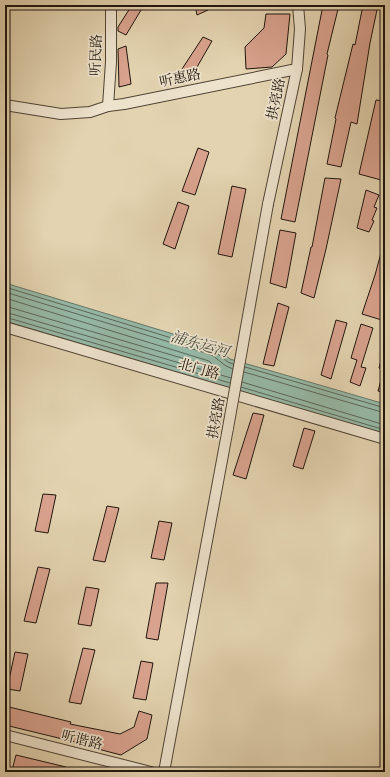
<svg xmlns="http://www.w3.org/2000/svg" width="390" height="777" font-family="Alegreya,'Noto Serif SC',serif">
<rect width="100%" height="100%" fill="#e3d3b0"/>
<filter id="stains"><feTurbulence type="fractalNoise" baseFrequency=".005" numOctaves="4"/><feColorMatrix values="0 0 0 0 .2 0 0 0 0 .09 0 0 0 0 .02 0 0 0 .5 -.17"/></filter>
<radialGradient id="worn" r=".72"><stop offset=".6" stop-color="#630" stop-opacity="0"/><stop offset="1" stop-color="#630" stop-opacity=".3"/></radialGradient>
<polygon fill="#96b9a7" stroke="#667769" points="5,283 216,347 230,359 385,404 385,434 5,321"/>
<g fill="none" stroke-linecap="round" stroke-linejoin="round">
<g stroke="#5a675a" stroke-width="1">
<polyline points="5,287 214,351 228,362 233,364"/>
<polyline points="5,292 212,355 226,366 233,369"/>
<polyline points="5,298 209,361 212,364 209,366 5,306"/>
<polyline points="5,312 231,378"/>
<polyline points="5,317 230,383"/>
<polyline points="245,367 385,408"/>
<polyline points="244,372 385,413"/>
<polyline points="242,382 385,425"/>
<polyline points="241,387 385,430"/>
</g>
</g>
<g fill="#d9a28e" stroke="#1f150c">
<polygon points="132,5 144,5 126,35 118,31 118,27"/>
<polygon points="195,5 207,5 208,10 197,15"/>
<polygon points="323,5 339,5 327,54 328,55 295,222 281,219"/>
<polygon points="363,5 378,5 370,43 357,124 351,122 341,167 327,164 336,119 335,118 353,44 355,45"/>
<polygon points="266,14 290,14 286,54 272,67 246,69 245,47 264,28"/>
<polygon points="203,37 212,41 193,74 182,69"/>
<polygon points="126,46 131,84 119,87 118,49"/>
<polygon points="376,100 385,101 385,152 381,180 359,174"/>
<polygon points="198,148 209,152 195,195 182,191"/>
<polygon points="325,178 341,179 326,249 314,298 301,293 311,247 312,247"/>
<polygon points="232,186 246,189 232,257 218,254"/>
<polygon points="366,190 379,195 374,207 377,208 372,220 374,221 369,232 357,228"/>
<polygon points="178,202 189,206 175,249 163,244"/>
<polygon points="280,230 296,233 286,288 270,283"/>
<polygon points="384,242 385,242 385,288 382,294 385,295 385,321 362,314 375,275"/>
<polygon points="278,303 289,307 274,366 263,364"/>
<polygon points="336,320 347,323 331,379 321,375"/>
<polygon points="361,324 373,328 361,367 366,368 360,386 350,382 357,360 351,358"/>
<polygon points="383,353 385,354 385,370 379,368"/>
<polygon points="383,373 385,373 385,393 378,391"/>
<polygon points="253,413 264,415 246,479 233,475"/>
<polygon points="304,428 315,431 303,469 293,466"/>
<polygon points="43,494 56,495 48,533 35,531"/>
<polygon points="107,506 119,508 105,562 93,560"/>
<polygon points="159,521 172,523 164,560 151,558"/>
<polygon points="38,567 50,569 36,623 24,621"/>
<polygon points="156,583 168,583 158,640 146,638"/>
<polygon points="86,587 99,589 91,626 78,624"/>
<polygon points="83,648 95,650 81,704 69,702"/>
<polygon points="15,652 28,654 20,691 7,689"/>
<polygon points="141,661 153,663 146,700 133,698"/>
<polygon points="5,706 71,722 70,724 120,734 134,727 139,711 152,715 147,739 121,755 75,743 75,742 5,725"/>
<polygon points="16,755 66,767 64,772 19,772 12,770"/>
</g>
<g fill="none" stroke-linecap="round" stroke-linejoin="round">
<defs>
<g id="minor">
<polyline points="5,105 61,114 90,112 108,106 124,104 297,69"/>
<polyline points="108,106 111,62 111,5"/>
<polyline points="268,204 297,69 300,29 298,5"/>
<polyline points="5,327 385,439"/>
<polyline points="5,735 151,772"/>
<polyline points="164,772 228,428"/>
</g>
</defs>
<use href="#minor" stroke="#504435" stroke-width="12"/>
<use href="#minor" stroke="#ede2cc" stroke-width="10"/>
<defs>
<polyline id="minor-bridge" points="228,428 268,204"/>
</defs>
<use href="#minor-bridge" stroke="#504435" stroke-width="12" stroke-linecap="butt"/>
<use href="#minor-bridge" stroke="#ede2cc" stroke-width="10"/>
</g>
<g text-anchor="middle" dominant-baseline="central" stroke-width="3.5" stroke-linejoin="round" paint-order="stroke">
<g font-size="14" fill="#1f150c" stroke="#ede2cc">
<text transform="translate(96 55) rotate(-88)">听民路</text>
<text transform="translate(180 78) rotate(-12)">听惠路</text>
<text transform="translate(276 99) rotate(-78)">拱亮路</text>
<text transform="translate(199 369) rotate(16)">北门路</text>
<text transform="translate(216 418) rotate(-80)">拱亮路</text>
<text transform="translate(82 740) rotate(14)">听谐路</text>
</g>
<g font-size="15" font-style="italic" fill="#494e42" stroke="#ede2cc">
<text transform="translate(200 344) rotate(16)">浦东运河</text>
</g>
</g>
<rect width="390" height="777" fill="none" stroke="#e3d3b0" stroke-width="20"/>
<rect x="6" y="6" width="378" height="765" fill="none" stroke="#1f150c" stroke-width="2"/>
<rect x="10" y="10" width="370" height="757" fill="none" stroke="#1f150c"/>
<rect width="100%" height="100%" filter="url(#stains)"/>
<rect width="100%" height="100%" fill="url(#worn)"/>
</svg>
